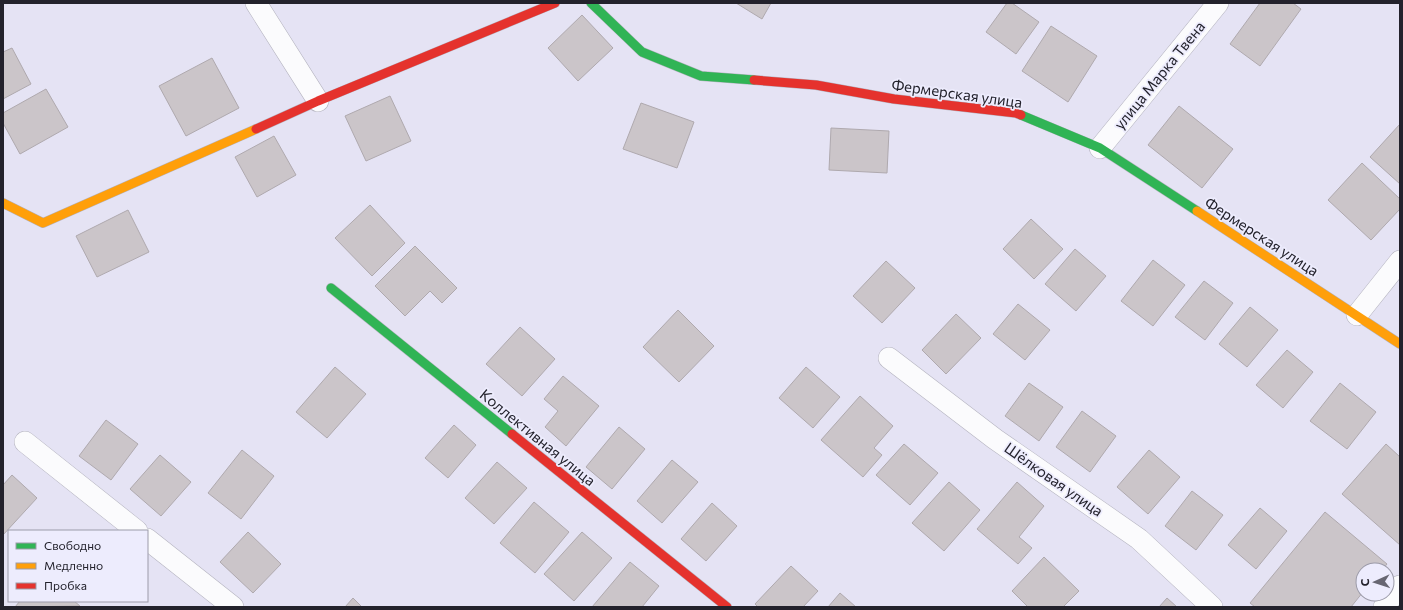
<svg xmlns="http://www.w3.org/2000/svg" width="1403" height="610" font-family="Commissioner,sans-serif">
<rect width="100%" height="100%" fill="#e5e3f4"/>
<g fill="#cbc5c9" stroke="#afa9ae">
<polygon points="736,3 771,3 762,19"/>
<polygon points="1007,3 1012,3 1039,22 1016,54 986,32"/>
<polygon points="1260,3 1293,3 1301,9 1260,66 1230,44"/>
<polygon points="582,15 613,48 578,81 548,48"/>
<polygon points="1051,26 1097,56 1068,102 1022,71"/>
<polygon points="12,48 31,84 3,99 3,52"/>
<polygon points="212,58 239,108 186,136 159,86"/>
<polygon points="46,89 68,127 20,154 3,123 3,113"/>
<polygon points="390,96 411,141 366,161 345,116"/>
<polygon points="641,103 694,122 677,168 623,149"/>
<polygon points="1179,106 1233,149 1202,188 1148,145"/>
<polygon points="1400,124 1400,184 1370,157"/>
<polygon points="831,128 889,131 887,173 829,170"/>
<polygon points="274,136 296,175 257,197 235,157"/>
<polygon points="1362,163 1400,199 1400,209 1371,240 1328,200"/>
<polygon points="370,205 405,243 372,276 335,238"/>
<polygon points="128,210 149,252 97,277 76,236"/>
<polygon points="1031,219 1063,249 1034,279 1003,249"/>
<polygon points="415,246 457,288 442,303 430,291 405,316 375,286"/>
<polygon points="1075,249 1106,276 1076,311 1045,284"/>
<polygon points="1153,260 1185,285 1153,326 1121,301"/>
<polygon points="886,261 915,288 882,323 853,296"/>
<polygon points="1204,281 1233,303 1205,340 1175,317"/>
<polygon points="1018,304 1050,330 1025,360 993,334"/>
<polygon points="1250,307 1278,330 1247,367 1219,344"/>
<polygon points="678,310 714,346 679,382 643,347"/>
<polygon points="956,314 981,338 946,374 922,350"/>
<polygon points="520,327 555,359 522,396 486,364"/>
<polygon points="1287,350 1313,372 1283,408 1256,385"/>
<polygon points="335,367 366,394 327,438 296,412"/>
<polygon points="806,367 840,397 813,428 779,398"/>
<polygon points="563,376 599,406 566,446 545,427 558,411 544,399"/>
<polygon points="1029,383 1063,407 1039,441 1005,416"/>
<polygon points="1340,383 1376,412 1347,449 1310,421"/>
<polygon points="860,396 893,426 874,448 882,455 863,477 821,440"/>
<polygon points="1082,411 1116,436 1090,472 1056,447"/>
<polygon points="106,420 138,444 111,480 79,456"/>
<polygon points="454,425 476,445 448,478 425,458"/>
<polygon points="619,427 645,449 612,489 586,467"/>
<polygon points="904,444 938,473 910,505 876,475"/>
<polygon points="1386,444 1400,457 1400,545 1342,494"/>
<polygon points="242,450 274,476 241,519 208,493"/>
<polygon points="1149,450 1180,477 1148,514 1117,487"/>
<polygon points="160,455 191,482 161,516 130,489"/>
<polygon points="672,460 698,482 662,523 637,501"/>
<polygon points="497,462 527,488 494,524 465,498"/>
<polygon points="12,475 37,498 3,535 3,485"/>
<polygon points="949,482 980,510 944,551 912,523"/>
<polygon points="1017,482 1044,506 1019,537 1032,548 1018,564 977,529"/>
<polygon points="1192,491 1223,515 1196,550 1165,526"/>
<polygon points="534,502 569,532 535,573 500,543"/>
<polygon points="712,503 737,526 706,561 681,539"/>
<polygon points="1260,508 1287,531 1256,569 1228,545"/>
<polygon points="1325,512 1387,564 1382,570 1363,570 1363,592 1351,607 1255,607 1250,603"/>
<polygon points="248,532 281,564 253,593 220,562"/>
<polygon points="582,532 612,558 574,601 544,574"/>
<polygon points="1044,557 1079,591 1063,607 1028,607 1012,591"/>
<polygon points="630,562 659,586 642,607 592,607"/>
<polygon points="791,566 818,591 803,607 758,607 755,604"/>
<polygon points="840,593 856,607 828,607"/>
<polygon points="353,598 362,607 345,607"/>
<polygon points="1167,598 1177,607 1159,607"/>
<polygon points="20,601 74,601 80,606 15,607"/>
</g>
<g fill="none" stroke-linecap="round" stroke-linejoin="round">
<defs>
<g id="street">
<polyline points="256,3 318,101"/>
<polyline points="1100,148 1218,3"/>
<polyline points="1357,315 1400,261"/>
<polyline points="889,358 995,439 1139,539 1212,607"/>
<polyline points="25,442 137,531"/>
<polyline points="147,539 233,607"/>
<polyline points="1384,607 1400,586"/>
</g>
<g id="fast">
<polyline points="591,3 642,52 701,76 754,80"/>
<polyline points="1021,115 1100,148 1197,211"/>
<polyline points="331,288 512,434"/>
</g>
<g id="slow">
<polyline points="3,203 43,223 256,129"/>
<polyline points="1197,211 1400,344"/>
</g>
<g id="jam">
<polyline points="754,80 816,85 894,99 1016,113 1021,115"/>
<polyline points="256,129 318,101 555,3"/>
<polyline points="512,434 727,607"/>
</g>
</defs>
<use href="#street" stroke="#b4b3bf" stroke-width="22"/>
<use href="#fast" stroke="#b4b3bf" stroke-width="10"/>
<use href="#slow" stroke="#b4b3bf" stroke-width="10"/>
<use href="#jam" stroke="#b4b3bf" stroke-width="10"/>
<use href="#street" stroke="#fbfbfd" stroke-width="21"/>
<use href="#fast" stroke="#30b455" stroke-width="9"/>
<use href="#slow" stroke="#ff9f0a" stroke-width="9"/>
<use href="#jam" stroke="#e5322d" stroke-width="9"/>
</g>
<g text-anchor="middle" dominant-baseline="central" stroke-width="3.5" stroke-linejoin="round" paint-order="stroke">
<g font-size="15" fill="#23222c" stroke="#edecfd">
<text transform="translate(1159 75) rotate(-51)">улица Марка Твена</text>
<text transform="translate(957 93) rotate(8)">Фермерская улица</text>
<text transform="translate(1262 236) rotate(33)">Фермерская улица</text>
<text transform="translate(538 437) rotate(39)">Коллективная улица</text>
<text transform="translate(1054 479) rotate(35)">Шёлковая улица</text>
</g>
</g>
<rect width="1403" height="610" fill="none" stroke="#23222c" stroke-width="8"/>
<rect x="8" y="530" width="140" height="72" fill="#edecfd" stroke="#9c9ba9"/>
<rect x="16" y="543" width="20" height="6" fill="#30b455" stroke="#9c9ba9"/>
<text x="44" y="550" font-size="12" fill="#23222c">Свободно</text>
<rect x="16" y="563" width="20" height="6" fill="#ff9f0a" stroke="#9c9ba9"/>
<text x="44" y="570" font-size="12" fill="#23222c">Медленно</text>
<rect x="16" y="583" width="20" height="6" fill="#e5322d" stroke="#9c9ba9"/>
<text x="44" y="590" font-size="12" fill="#23222c">Пробка</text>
<g transform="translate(1375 582) rotate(267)"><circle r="19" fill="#edecfd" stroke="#9c9ba9"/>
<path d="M0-3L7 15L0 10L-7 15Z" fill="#676672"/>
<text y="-6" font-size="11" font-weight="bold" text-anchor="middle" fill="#23222c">С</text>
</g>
</svg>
